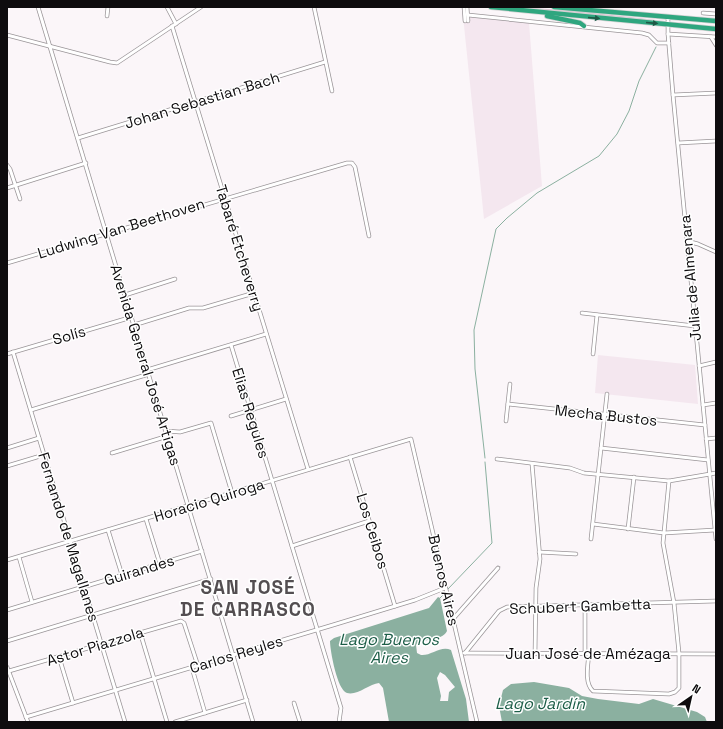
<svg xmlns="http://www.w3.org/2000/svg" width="723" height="729" font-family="'Space Grotesk',sans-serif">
<rect width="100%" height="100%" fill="#fbf6f9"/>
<g fill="#f4e7ef">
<polygon points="463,16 529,23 542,186 484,219"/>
<polygon points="598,355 695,365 698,404 595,393"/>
</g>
<polygon fill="#dfc3d5" points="519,7 576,11 665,21 534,10"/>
<g fill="#8bb0a0" fill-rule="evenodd">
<path d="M438 597 440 598 447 631C441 642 424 637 416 645L417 653 421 655C431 656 441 645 451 650L466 699 469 722H389L383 688 379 683C369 684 357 696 347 693 337 690 330 650 330 641L334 638 429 608ZM440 672 445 675 455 687 449 692 448 701H440L441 696 437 678Z"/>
<polygon points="534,682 569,688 582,696 598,699 639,704 653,699 697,712 705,717 707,722 502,722 499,706 503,690 511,684"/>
</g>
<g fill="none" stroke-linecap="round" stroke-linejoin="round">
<g stroke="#8bb0a0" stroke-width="1">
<polyline points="485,458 475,369 474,330 496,229 507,218 537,193 599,156 617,134 629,111 639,81 656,47"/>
<polyline points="448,589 492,543 485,462"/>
<polyline points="440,598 446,592"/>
</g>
<defs>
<g id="minor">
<polyline points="38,7 253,722"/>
<polyline points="167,7 176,24"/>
<polyline points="314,7 332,91"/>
<polyline points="464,7 465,21"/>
<polyline points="467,7 468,21"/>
<polyline points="703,13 716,14"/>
<polyline points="468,15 642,33 649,35 657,43 669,43"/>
<polyline points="107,16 108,7"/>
<polyline points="668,17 668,34 673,95 716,539"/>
<polyline points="172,26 308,469"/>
<polyline points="668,34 716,37"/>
<polyline points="7,35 110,62 117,63 201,7"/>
<polyline points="711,37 716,45"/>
<polyline points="673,95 716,93"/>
<polyline points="78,138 325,62"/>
<polyline points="678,143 716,141"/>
<polyline points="7,165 10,169 20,199"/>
<polyline points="7,188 86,163"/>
<polyline points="687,241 698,244 716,252"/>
<polyline points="7,263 347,163 352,163 355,167 369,236"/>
<polyline points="125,295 175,279"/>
<polyline points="582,313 695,326"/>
<polyline points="134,325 189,308 203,308 254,293"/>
<polyline points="231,345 341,708 339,722"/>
<polyline points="13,352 125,722"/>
<polyline points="7,354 132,317"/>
<polyline points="593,354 597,315"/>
<polyline points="699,366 716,362"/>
<polyline points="147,370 266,334"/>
<polyline points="508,404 705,425"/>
<polyline points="703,405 716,403"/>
<polyline points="31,410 149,374"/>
<polyline points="231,416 286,399"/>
<polyline points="506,421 510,384"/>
<polyline points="166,431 180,432 211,423 232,493"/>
<polyline points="706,439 716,438"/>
<polyline points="7,448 39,438"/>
<polyline points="601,448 708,460"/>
<polyline points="112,453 168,436"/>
<polyline points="350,457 395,606"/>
<polyline points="497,459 570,468 584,473 669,481 716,473"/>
<polyline points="532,464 540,559 536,588 535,654"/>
<polyline points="7,466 37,457"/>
<polyline points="146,519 160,564"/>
<polyline points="593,524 664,533 715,530"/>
<polyline points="628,529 634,477"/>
<polyline points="108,530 122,575"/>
<polyline points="591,539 607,394"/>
<polyline points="292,546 369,521"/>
<polyline points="539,552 576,554"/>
<polyline points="19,557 32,602"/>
<polyline points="7,560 411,439 477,722"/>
<polyline points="7,610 202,551"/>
<polyline points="453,619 498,568"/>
<polyline points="140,632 167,722"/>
<polyline points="7,641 211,579"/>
<polyline points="464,653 716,654"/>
<polyline points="465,653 499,611 507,607 716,601"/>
<polyline points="585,653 585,605"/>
<path d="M589 653C588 665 584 683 593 691L669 694 675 692 679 688V653L674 603 663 543 669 481"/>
<polyline points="59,657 73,703"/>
<polyline points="7,667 28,722"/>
<polyline points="192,668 205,713"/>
<polyline points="9,671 181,621 184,623 198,666"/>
<polyline points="294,703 300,722"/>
<polyline points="26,717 333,625 415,600 445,588"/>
<polyline points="175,722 247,700"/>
</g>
<g id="highway">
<polyline points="491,7 716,29"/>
<polyline points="554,7 716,21"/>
<polyline points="547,16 580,23 584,26"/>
</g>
</defs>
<use href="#minor" stroke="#9a9598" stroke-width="4.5"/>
<use href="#highway" stroke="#d4d3d4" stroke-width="6"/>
<use href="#minor" stroke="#fff" stroke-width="3"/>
<use href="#highway" stroke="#2fa67f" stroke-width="4.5"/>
</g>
<defs><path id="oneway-solid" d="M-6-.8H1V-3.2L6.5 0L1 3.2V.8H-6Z"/></defs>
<g fill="#1e5946">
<use href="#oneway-solid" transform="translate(594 18) rotate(5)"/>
<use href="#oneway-solid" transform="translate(652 23) rotate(5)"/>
</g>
<g text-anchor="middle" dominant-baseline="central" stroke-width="3" stroke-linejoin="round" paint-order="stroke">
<g font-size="15" fill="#0e0c0e" stroke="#fff">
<text transform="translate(202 100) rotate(-17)">Johan Sebastian Bach</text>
<text transform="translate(121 228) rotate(-17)">Ludwing Van Beethoven</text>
<text transform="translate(240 248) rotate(73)">Tabaré Etcheverry</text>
<text transform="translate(690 278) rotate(-95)">Julia de Almenara</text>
<text transform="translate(69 335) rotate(-16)">Solís</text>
<text transform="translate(146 365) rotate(73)">Avenida General José Artigas</text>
<text transform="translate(251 413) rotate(73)">Elias Regules</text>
<text transform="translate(606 415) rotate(6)">Mecha Bustos</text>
<text transform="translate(209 500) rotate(-17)">Horacio Quiroga</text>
<text transform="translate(373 531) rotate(73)">Los Ceibos</text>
<text transform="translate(69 537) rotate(73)">Fernando de Magallanes</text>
<text transform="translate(139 570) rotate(-17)">Guirandes</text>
<text transform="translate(444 580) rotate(77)">Buenos Aires</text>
<text transform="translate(580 606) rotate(-2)">Schubert Gambetta</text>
<text transform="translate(95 646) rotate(-17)">Astor Piazzola</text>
<text x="588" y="653">Juan José de Amézaga</text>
<text transform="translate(236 654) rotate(-17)">Carlos Reyles</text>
</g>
<g font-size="16" font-style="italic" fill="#1c5d47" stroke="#fff">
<text x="389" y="639">Lago Buenos<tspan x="389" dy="18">Aires</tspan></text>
<text x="540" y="703">Lago Jardín</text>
</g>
<g font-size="19" font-weight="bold" letter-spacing="1" fill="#534e51" stroke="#fff">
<text x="248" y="587">SAN JOSÉ<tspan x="248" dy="22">DE CARRASCO</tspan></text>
</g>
</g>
<rect width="723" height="729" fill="none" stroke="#0e0c0e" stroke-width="16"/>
<g transform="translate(691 697) rotate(34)" stroke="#ffffff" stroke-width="3" paint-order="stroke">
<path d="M0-3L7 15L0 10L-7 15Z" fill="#0e0c0e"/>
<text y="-6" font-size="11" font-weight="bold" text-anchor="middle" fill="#0e0c0e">N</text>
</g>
</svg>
